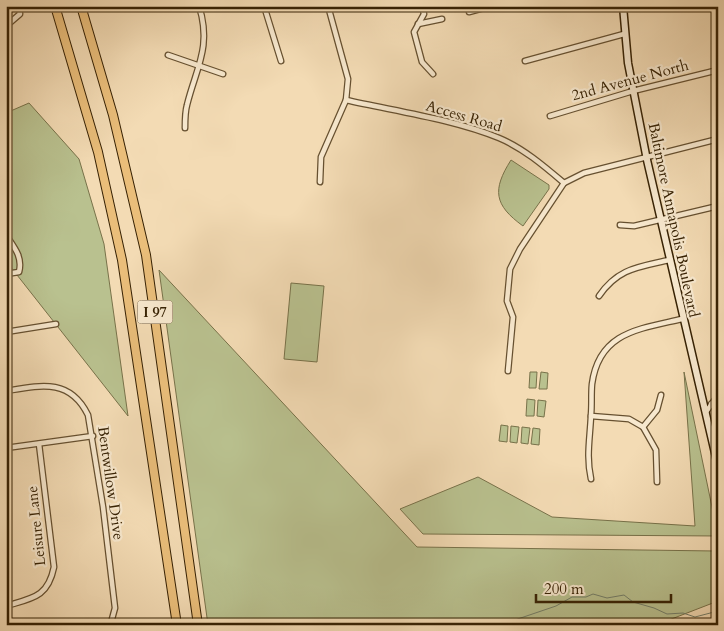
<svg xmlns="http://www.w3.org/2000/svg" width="724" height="631" font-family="Cardo,serif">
<rect width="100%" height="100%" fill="#f3dbb4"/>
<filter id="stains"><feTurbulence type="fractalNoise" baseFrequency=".004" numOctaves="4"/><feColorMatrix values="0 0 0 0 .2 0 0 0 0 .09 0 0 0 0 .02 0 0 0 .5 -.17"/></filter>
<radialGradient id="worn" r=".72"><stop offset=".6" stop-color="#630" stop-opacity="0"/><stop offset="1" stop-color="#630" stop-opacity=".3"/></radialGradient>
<g fill="#b9c18f" stroke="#78724a">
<polygon points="29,103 79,159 104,244 128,416 6,261 6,113"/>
<path d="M511 160 549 185V189L523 226C494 205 492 190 511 160Z"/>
<polygon points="159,270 417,547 716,551 718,601 656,625 208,625"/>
<polygon points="291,283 324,286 317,362 284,359"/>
<polygon points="530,372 537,372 536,388 529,388"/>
<polygon points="541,372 548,373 547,389 539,389"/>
<polygon points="684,372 718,536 423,534 400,509 478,477 552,517 695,526"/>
<polygon points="527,399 535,400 534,416 526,416"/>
<polygon points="538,400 546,401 544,417 537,416"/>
<polygon points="501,425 508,426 507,442 499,441"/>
<polygon points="511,426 519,427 517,443 510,442"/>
<polygon points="522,427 530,428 528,444 521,443"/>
<polygon points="533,428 540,429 539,445 531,444"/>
</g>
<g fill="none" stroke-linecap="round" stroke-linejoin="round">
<polyline stroke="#737e69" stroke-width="1" points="500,625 556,606 572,597 586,597 593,594 607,598 624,595 633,602 654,608 667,614 683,613 695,617 718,611"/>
<defs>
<g id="minor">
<polyline points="264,6 281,61"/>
<polyline points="328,6 348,79 346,100"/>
<polyline points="422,6 424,14 414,32 422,62 433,74"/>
<polyline points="469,12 491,6"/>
<polyline points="718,15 718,28"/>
<polyline points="418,24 442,19"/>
<polyline points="6,26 20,14 19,6"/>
<polyline points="168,55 223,74"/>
<polyline points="525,61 624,34"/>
<polyline points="550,116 633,91 718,70"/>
<path d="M185 128C185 121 185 112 187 105 196 68 212 47 199 6"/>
<path d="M320 182 321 157 346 100C394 111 453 119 499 138 523 148 544 166 564 183L520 249 510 269 507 301 513 317 508 371"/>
<polyline points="564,183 584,173 718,139"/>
<polyline points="620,225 634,226 718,206"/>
<path d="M6 235C14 247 23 257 19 272L6 274"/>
<path d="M599 296C618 268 639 267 669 260"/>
<polyline points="6,332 56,324"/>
<path d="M6 391C41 385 70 378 88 415L103 507 115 608 112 619"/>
<polyline points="711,404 718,409"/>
<polyline points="706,412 718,395"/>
<polyline points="591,416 629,419 643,427 656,450 657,482"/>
<polyline points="643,427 657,410 661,395"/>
<polyline points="6,448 93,436"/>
<path d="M591 479C586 456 590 439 591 415 592 405 591 394 592 384 599 332 639 329 682 319"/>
<path d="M6 606C33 598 48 597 54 567L39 444"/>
</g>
<polyline id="secondary" points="623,6 628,63 647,160 718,466"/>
<g id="motorway">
<polyline points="55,6 98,152 122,260 177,625"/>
<polyline points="81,6 113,115 146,255 198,625"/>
</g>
</defs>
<use href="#minor" stroke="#665030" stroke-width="7"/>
<use href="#secondary" stroke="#372204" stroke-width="9"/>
<use href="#motorway" stroke="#372204" stroke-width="10"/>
<use href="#minor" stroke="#f7e8ce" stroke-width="4.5"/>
<use href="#secondary" stroke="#f7e8ce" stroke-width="6"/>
<use href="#motorway" stroke="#eabe7a" stroke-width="8"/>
</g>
<g text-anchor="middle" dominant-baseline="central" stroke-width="4.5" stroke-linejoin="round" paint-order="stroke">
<rect fill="#f7e8ce" stroke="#715d41" stroke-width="1" x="137.5" y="300.5" width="35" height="23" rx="4"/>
<g font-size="14" font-weight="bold" fill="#372204">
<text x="155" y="312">I 97</text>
</g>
<g font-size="15" fill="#372204" stroke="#f7e8ce">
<text transform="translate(630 80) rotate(-15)">2nd Avenue North</text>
<text transform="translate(464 116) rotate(16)">Access Road</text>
<text transform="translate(674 220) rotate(78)">Baltimore Annapolis Boulevard</text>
<text transform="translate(111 483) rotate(82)">Bentwillow Drive</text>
<text transform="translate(36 526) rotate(-96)">Leisure Lane</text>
</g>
</g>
<rect width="724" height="631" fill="none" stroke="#f3dbb4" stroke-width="25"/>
<rect x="8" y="8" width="709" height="616" fill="none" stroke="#372204" stroke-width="2.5"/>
<rect x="12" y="12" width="699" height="606" fill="none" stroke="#372204"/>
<path d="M536 594v8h135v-8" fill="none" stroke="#372204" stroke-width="2.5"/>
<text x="544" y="594" font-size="15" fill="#372204" stroke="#f7e8ce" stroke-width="4" paint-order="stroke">200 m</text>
<rect width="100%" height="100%" filter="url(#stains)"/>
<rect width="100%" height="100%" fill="url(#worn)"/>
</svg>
